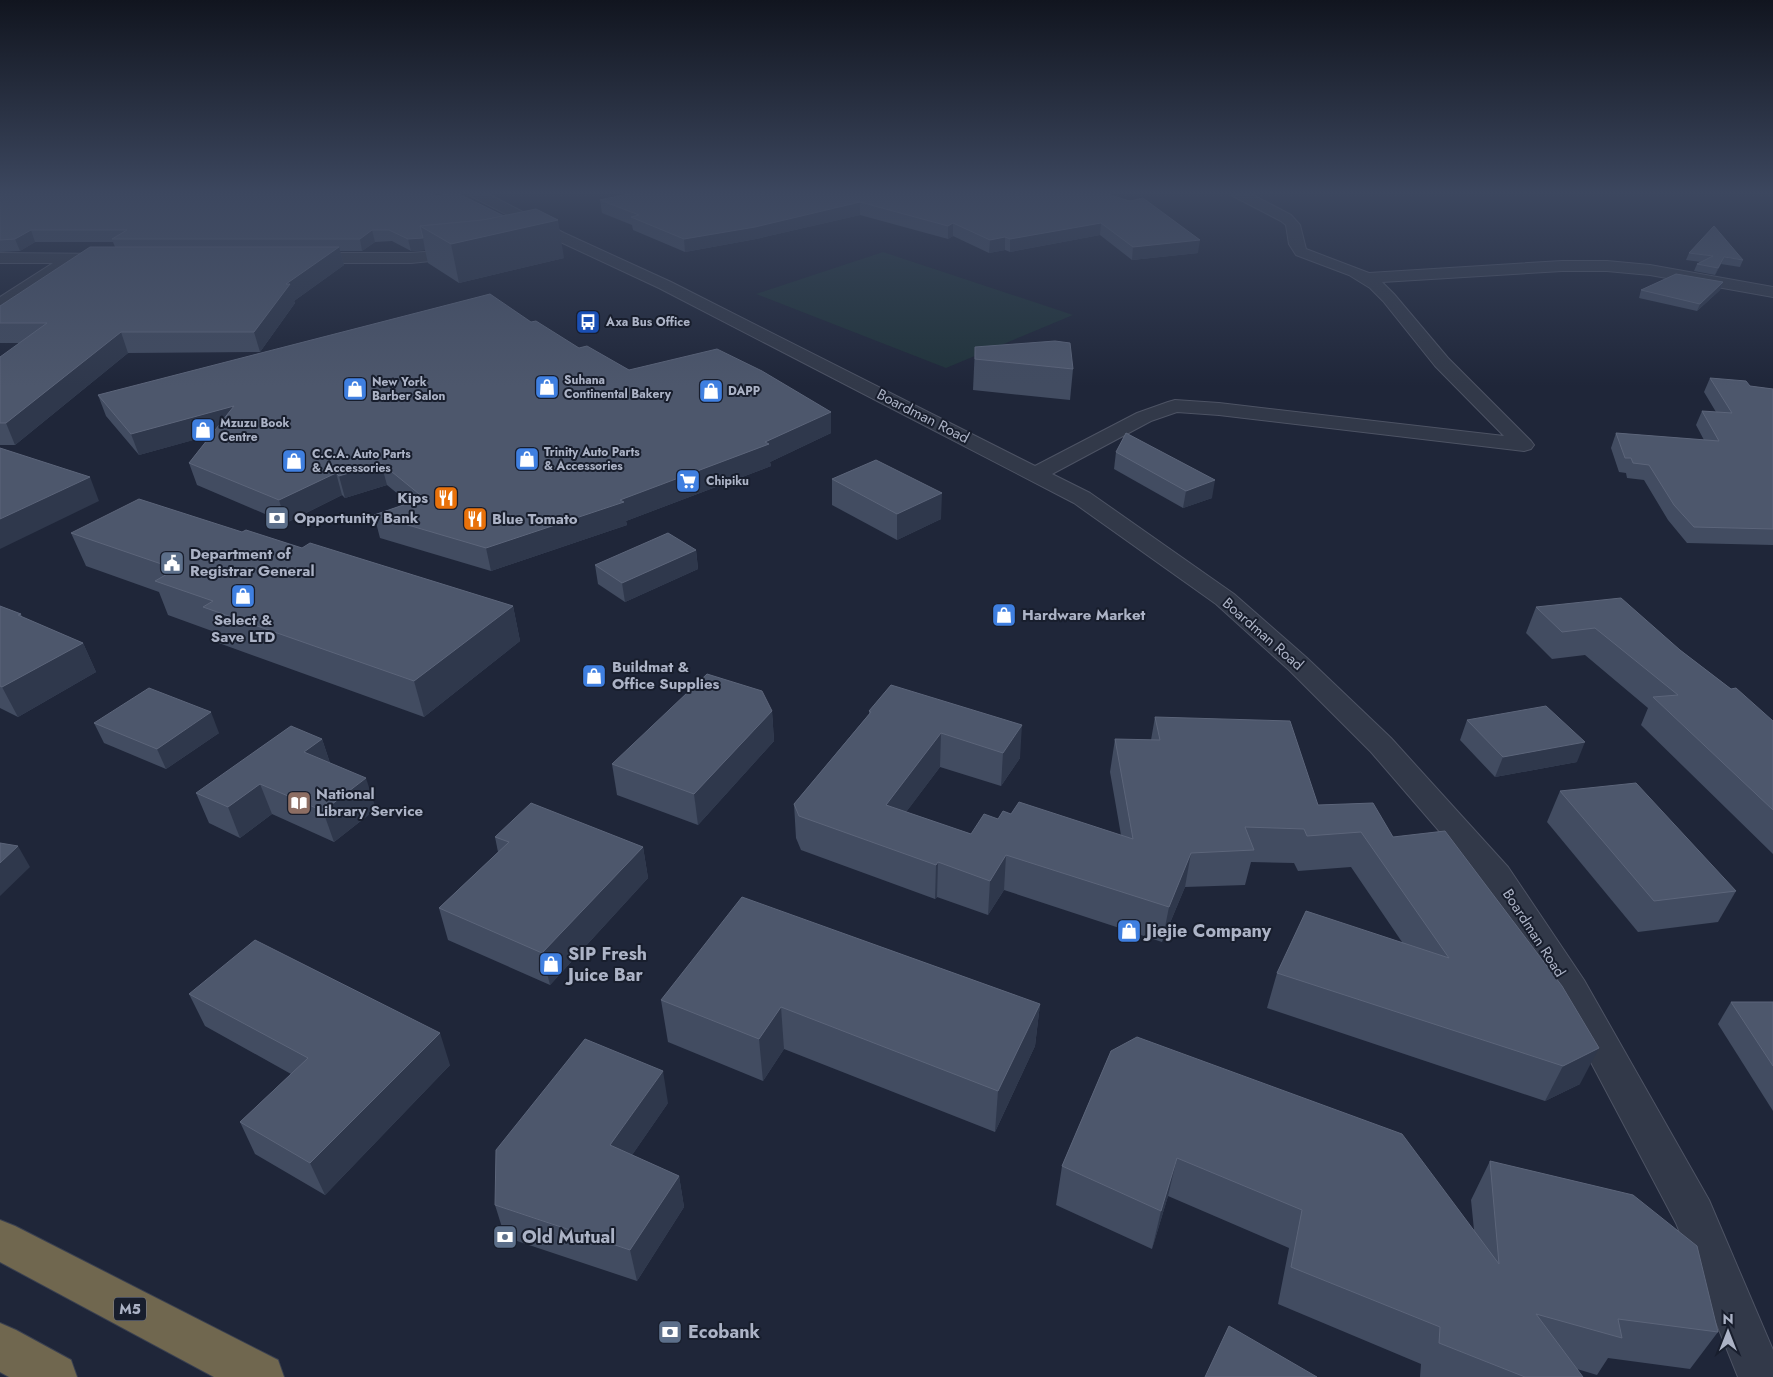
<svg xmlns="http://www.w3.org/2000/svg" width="1773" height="1377" font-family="Jost,sans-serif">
<rect width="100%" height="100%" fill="#1f2639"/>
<polygon fill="#20333a" points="883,252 1073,315 946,368 756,294"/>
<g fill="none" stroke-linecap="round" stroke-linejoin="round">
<defs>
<g id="street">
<polygon points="469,193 486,193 564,233 671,282 1035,466 1137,413 1168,402 1175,400 1219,403 1504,436 1435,366 1383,301 1370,288 1349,275 1296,255 1289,244 1286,225 1281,221 1233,196 1231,193 1249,193 1291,215 1300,225 1306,249 1369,273 1562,261 1607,261 1650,265 1773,287 1773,297 1650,275 1607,271 1562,271 1382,282 1394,294 1448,358 1531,441 1534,445 1531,449 1524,451 1219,415 1177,412 1151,421 1052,474 1090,493 1234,594 1307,658 1391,738 1508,867 1584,980 1709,1200 1773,1350 1773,1377 1738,1377 1676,1223 1558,1000 1484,883 1371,752 1289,670 1216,604 1074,503 659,288 554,239 471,196"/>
<polygon points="464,249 469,251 472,254 469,257 411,263 305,263 300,261 297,258 300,255 305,253 411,253"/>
<polygon points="0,253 110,254 115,256 118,259 115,262 110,264 74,263 6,308 0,309 0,297 53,263 0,263"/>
</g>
<g id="highway">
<polygon points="0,1220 15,1226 278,1360 284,1377 214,1377 0,1262"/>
<polygon points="0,1323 16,1330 71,1360 77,1377 9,1377 0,1372"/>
</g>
</defs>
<use href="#street" stroke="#4d5364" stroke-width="2"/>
<use href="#highway" stroke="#3a4050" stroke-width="2"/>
<use href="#street" fill="#323949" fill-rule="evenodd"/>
<use href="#highway" fill="#70674f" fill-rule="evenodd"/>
</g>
<g fill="#424c61">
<polygon points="0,193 436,196 564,258 459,283 428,263 425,250 411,251 392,241 375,242 362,251 340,251 344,265 294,301 295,303 260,352 128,353 15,445 0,445 0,357 20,343 0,343 0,306 115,247 113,242 35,242 20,251 0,252"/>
<polygon points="626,193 1104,193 1198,253 1132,260 1100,235 1010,252 1005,250 989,253 953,236 948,239 860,215 756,239 685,252 633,230 632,225 602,213 600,200 628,194"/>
<polygon points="1689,253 1743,260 1740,267 1721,264 1715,275 1694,271 1697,264 1701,262 1686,260"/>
<polygon points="1723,282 1720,290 1697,311 1639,298 1641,290"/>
<polygon points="531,322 579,348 629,370 831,433 770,462 771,466 626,521 627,525 491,571 380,538 374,515 409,503 387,485 345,498 342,495 286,523 197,485 189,463 211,435 139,455 106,416 98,395"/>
<polygon points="975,347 1073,369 1070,400 973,390"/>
<polygon points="1710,378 1750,386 1773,389 1773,545 1687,543 1668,520 1644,480 1627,478 1626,473 1619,472 1611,448 1616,433 1704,440 1696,425 1702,411 1716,412 1704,392"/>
<polygon points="1116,452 1212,498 1183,508 1114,469"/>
<polygon points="832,479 941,519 897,540 832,505"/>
<polygon points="242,532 302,548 513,606 520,641 424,717 216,642 212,631 168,615 159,592 86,566 71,533"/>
<polygon points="696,550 698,569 625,602 598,584 595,565"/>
<polygon points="0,606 21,614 22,617 83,643 96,672 18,717 0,708"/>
<polygon points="1536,607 1680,650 1773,721 1773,854 1641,725 1648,708 1585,655 1552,659 1526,633"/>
<polygon points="891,685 1020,758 1001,786 940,767 906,812 971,834 998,819 1011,814 1121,835 1110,772 1115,739 1151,740 1155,717 1318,805 1393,837 1580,1084 1545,1101 1267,1008 1277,973 1402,942 1351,867 1298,871 1294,863 1251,862 1245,885 1185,887 1162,942 1004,890 988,915 937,897 935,899 801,850 796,838 794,804 869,714 869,711"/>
<polygon points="772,711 774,741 698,825 617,795 612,764"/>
<polygon points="1467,720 1577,762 1495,777 1460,740"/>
<polygon points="94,723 219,733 166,769 104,743"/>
<polygon points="322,739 330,763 376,809 334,842 272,814 240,838 209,823 196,793"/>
<polygon points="1560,791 1736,891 1718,922 1638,932 1547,822"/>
<polygon points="495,837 643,847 648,878 550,985 448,940 439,908 498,852"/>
<polygon points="189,994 450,1065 325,1195 255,1154 240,1122 291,1074 205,1026"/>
<polygon points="661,1000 1040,1004 1035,1046 995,1132 784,1049 763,1081 668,1042"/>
<polygon points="1731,1002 1773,1002 1773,1111 1718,1024"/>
<polygon points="1111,1051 1474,1230 1471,1200 1490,1161 1718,1332 1690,1369 1608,1358 1597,1375 1577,1369 1583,1377 1420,1377 1421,1364 1278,1304 1289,1248 1168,1196 1152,1249 1056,1205 1062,1166"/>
<polygon points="668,1103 632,1155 679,1176 684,1207 637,1281 505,1237 495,1205"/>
</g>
<g fill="#2f384c">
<polygon points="860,202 860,215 756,239 685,252 684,239"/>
<polygon points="558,220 564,258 459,283 451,244"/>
<polygon points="953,223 953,236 948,239 948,226"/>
<polygon points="1101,223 1100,235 1010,252 1010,239"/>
<polygon points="31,230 35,242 20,251 15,239"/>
<polygon points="372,230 375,242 362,251 360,239"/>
<polygon points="1005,237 1005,250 989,253 990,240"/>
<polygon points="423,238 425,250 411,251 408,239"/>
<polygon points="1200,240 1198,253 1132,260 1133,247"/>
<polygon points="339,247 344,265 294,301 295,303 260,352 254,332 286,284"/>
<polygon points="1724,257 1721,264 1715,275 1718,268"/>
<polygon points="1723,282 1720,290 1697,311 1700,304"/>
<polygon points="121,332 128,353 15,445 6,423"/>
<polygon points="234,406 241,427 139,455 131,434"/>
<polygon points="831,412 831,433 770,462 771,466 626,521 627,525 491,571 486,548 620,500 765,442"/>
<polygon points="381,463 387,485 345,498 339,476"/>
<polygon points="336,473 342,495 286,523 279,500"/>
<polygon points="90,477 99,501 0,549 0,519"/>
<polygon points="1215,480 1212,498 1183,508 1186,491"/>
<polygon points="942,493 941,519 897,540 897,514"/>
<polygon points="696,550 698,569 625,602 622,583"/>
<polygon points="513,606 520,641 424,717 414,681"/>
<polygon points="83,643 96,672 18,717 2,687"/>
<polygon points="772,711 774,741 698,825 694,794"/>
<polygon points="211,712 219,733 166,769 157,749"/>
<polygon points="1022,725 1020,758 1001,786 1003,753"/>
<polygon points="941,733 940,767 886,839 886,805"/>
<polygon points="322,739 332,769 304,752"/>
<polygon points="1585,742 1577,762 1495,777 1503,757"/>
<polygon points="366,778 376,809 334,842 323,811"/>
<polygon points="260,784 272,814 240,838 228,807"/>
<polygon points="18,846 30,867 0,896 0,863"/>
<polygon points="643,847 648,878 550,985 542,953"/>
<polygon points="1191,853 1185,887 1162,942 1169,907"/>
<polygon points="1006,855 1004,890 988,915 990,881"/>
<polygon points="938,862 937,897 935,899 936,865"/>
<polygon points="1040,1004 1035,1046 995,1132 998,1091"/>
<polygon points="781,1007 784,1049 763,1081 759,1039"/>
<polygon points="440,1033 450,1065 325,1195 310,1163"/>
<polygon points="1599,1048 1580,1084 1545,1101 1563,1066"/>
<polygon points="663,1071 668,1103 617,1177 610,1145"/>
<polygon points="1177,1158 1168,1196 1152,1249 1161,1211"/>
<polygon points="679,1176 684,1207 637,1281 630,1250"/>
</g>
<g fill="#4d576c" stroke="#5c657a">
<polygon points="0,193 430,193 436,196 451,193 457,193 504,216 483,220 420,226 423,238 408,239 389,230 372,230 360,239 112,239 127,230 31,230 15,239 0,240"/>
<polygon points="632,193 1104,193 1130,201 1143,198 1200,240 1133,247 1101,223 1010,239 1005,237 990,240 953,223 948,226 860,202 755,227 684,239 631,217 639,215 600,200"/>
<polygon points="536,209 558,220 451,244 420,226 483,220"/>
<polygon points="1714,226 1743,260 1724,257 1718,268 1697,264 1713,256 1689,253"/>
<polygon points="90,247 339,247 286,284 290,284 254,332 121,332 6,423 0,423 0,357 47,323 0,323 0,306"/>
<polygon points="1676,274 1723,282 1700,304 1641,290"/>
<polygon points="490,294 531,322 536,321 579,348 587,346 629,370 717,349 762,371 831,412 765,442 769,444 620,500 624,502 486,548 374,515 424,498 381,463 339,476 336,473 279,500 189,463 234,406 131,434 98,395"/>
<polygon points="1055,341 1070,343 1073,369 975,359 975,347"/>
<polygon points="1710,378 1746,381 1750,386 1773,389 1773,529 1694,527 1674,505 1649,465 1633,463 1631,458 1625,458 1616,433 1719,441 1702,411 1732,413"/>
<polygon points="1126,433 1215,480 1186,491 1116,452"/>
<polygon points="0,448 90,477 0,519"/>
<polygon points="876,460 942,493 897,514 832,479"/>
<polygon points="139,499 242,532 246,530 302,548 310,543 513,606 414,681 203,607 213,601 155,581 176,569 71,533"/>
<polygon points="668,533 696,550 622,583 595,565"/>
<polygon points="1621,598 1680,650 1731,689 1736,688 1773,721 1773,810 1653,697 1678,695 1595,628 1562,632 1536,607"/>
<polygon points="0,606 21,614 18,615 83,643 2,687 0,686"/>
<polygon points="707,674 762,691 772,711 694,794 612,764"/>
<polygon points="891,685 1022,725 1003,753 941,733 886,805 971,834 984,814 998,819 1003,811 1011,814 1019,802 1133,839 1115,739 1160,740 1155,717 1290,721 1318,805 1373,803 1393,837 1445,831 1562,986 1599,1048 1563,1066 1277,973 1306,911 1449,958 1361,832 1307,836 1304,829 1245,827 1254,850 1191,853 1169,907 1006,855 990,881 938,862 936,865 799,816 794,804 871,712 869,711"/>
<polygon points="149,688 211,712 157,749 94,723"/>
<polygon points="1546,706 1585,742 1503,757 1467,720"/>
<polygon points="291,726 322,739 304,752 366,778 323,811 260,784 228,807 196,793"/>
<polygon points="1636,783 1736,891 1654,901 1560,791"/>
<polygon points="531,803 643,847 542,953 439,908 509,842 495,837"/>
<polygon points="0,843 18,846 0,863"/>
<polygon points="742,897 1040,1004 998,1091 781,1007 759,1039 661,1000"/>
<polygon points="255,940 440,1033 310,1163 240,1122 308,1058 189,994"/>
<polygon points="1731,1002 1773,1002 1773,1066"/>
<polygon points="1137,1037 1402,1134 1499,1264 1490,1161 1633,1195 1697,1246 1718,1332 1618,1319 1622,1338 1536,1314 1583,1377 1525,1377 1439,1343 1440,1327 1291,1267 1302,1210 1177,1158 1161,1211 1062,1166 1111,1051"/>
<polygon points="585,1039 663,1071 610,1145 679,1176 630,1250 495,1205 496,1150"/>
<polygon points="1229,1326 1317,1377 1205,1377"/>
</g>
<linearGradient id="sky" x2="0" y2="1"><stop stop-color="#11151f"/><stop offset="0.5" stop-color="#3c475f"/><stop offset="1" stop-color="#3c475f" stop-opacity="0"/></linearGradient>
<rect width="1773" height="386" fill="url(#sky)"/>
<defs>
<symbol id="bus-square" viewBox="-11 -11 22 22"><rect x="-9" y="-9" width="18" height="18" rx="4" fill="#1a4fb4" stroke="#181e2d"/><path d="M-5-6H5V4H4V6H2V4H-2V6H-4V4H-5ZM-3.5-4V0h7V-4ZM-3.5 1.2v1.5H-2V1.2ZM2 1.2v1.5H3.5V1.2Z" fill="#fff"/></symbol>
<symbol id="shop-square" viewBox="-11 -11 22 22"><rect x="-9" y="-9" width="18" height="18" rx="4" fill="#3f7fe0" stroke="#181e2d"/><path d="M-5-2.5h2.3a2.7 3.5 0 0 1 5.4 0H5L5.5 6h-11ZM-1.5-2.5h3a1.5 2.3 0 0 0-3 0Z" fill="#fff"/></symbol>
<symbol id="supermarket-square" viewBox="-11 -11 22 22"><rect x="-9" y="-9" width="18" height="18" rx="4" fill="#3f7fe0" stroke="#181e2d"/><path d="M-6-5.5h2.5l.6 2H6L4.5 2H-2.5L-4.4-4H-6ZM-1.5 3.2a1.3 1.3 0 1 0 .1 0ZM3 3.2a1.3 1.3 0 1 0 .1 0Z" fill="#fff"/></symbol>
<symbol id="restaurant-square" viewBox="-11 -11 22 22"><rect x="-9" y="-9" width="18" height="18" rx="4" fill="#e8710a" stroke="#181e2d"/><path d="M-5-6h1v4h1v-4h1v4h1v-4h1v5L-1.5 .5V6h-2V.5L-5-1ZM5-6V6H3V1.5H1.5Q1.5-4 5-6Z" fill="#fff"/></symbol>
<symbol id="bank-square" viewBox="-11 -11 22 22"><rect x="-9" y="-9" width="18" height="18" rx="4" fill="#5c6f8a" stroke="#181e2d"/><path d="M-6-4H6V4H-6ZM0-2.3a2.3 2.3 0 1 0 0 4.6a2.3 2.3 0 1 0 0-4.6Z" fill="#fff"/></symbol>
<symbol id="civic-square" viewBox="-11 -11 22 22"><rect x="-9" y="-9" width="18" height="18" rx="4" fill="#5c6f8a" stroke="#181e2d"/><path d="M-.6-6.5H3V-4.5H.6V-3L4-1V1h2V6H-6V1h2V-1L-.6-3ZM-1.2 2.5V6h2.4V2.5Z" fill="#fff"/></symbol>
<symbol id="library-square" viewBox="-11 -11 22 22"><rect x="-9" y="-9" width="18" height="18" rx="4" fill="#8d6e63" stroke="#181e2d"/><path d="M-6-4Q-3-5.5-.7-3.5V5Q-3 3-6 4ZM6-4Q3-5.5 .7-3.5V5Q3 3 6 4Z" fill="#fff"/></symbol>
</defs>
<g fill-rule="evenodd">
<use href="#bus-square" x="574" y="308" width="28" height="28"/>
<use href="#shop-square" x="533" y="373" width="28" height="28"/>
<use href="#shop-square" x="341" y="375" width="28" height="28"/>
<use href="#shop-square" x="697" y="377" width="28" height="28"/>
<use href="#shop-square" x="189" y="416" width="28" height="28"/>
<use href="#shop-square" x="513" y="445" width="28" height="28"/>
<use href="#shop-square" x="280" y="447" width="28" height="28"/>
<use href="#supermarket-square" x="674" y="467" width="28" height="28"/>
<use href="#restaurant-square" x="432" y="484" width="28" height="28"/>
<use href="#bank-square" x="263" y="504" width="28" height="28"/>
<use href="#restaurant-square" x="461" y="505" width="28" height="28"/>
<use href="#civic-square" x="158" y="549" width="28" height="28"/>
<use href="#shop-square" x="229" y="582" width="28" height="28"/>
<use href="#shop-square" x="990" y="601" width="28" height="28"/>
<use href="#shop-square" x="580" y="662" width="28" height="28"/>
<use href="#library-square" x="285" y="789" width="28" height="28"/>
<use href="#shop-square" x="1115" y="917" width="28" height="28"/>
<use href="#shop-square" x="537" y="950" width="28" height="28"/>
<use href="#bank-square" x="491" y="1223" width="28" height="28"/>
<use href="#bank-square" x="656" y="1318" width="28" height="28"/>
</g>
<g text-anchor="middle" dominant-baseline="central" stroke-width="4" stroke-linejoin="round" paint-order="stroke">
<g font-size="12" font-weight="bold" fill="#acb3c6" stroke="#181e2d" text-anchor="start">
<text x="606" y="322">Axa Bus Office</text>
<text x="564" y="380">Suhana<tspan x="564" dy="14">Continental Bakery</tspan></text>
<text x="372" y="382">New York<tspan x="372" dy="14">Barber Salon</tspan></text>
<text x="728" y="391">DAPP</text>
<text x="220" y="423">Mzuzu Book<tspan x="220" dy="14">Centre</tspan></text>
<text x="544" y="452">Trinity Auto Parts<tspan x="544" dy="14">&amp; Accessories</tspan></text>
<text x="312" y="454">C.C.A. Auto Parts<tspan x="312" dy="14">&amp; Accessories</tspan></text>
<text x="706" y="481">Chipiku</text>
</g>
<rect fill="#181e2d" stroke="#808698" stroke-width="1" x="114" y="1297.5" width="32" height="23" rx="4"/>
<g font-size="14" font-weight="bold" fill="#acb3c6">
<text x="130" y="1309">M5</text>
</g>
<g font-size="15" fill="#acb3c6" stroke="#181e2d">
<text transform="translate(923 416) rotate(27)">Boardman Road</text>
<text transform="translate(1263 634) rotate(41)">Boardman Road</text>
<text transform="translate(1534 933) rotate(57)">Boardman Road</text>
</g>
<g font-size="15" font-weight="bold" fill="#acb3c6" stroke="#181e2d" text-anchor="start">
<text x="428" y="498" text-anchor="end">Kips</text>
<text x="294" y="518">Opportunity Bank</text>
<text x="492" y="519">Blue Tomato</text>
<text x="190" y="554">Department of<tspan x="190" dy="17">Registrar General</tspan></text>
<text x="1022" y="615">Hardware Market</text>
<text x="243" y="620" text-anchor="middle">Select &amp;<tspan x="243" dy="17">Save LTD</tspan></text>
<text x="612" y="667">Buildmat &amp;<tspan x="612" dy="17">Office Supplies</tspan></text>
<text x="316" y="794">National<tspan x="316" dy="17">Library Service</tspan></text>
</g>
<g font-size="18" font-weight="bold" fill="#acb3c6" stroke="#181e2d" text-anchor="start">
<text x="1146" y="931">Jiejie Company</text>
<text x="568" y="954">SIP Fresh<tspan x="568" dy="21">Juice Bar</tspan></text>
<text x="522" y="1237">Old Mutual</text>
<text x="688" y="1332">Ecobank</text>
</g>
</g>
<g transform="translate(1728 1332)" stroke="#181e2d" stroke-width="4" paint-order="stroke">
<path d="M0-4L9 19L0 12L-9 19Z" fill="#acb3c6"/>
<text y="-8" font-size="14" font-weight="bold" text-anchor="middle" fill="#acb3c6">N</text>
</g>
</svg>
